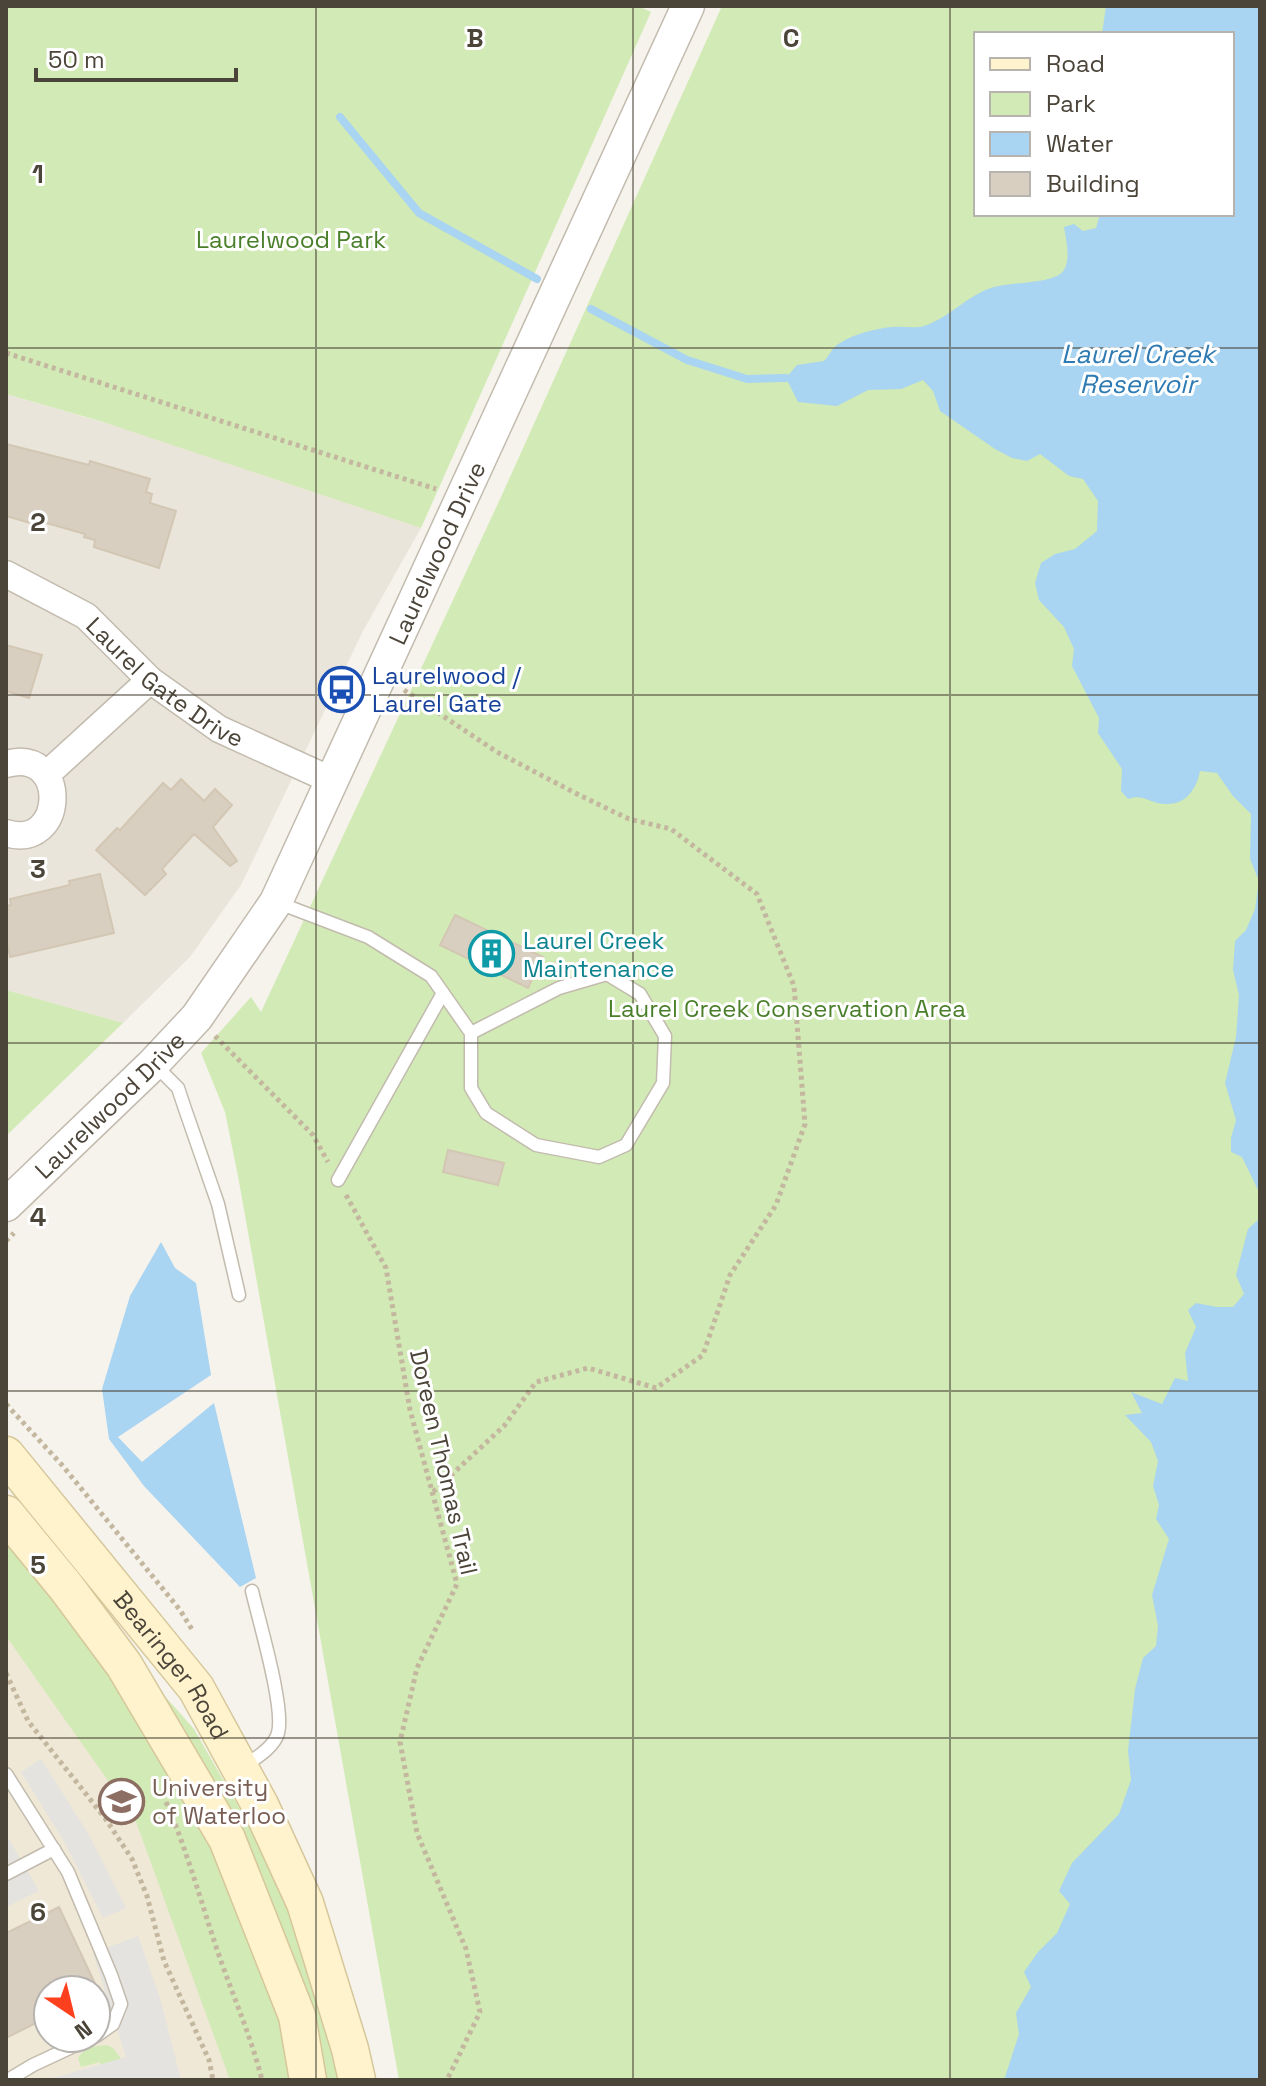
<svg xmlns="http://www.w3.org/2000/svg" width="1266" height="2086" font-family="'Space Grotesk',sans-serif">
<rect width="100%" height="100%" fill="#f6f3ec"/>
<polygon fill="#eae5da" points="6,394 116,426 421,528 363,631 241,885 190,957 123,1023 6,990"/>
<path fill="#efe8d6" fill-rule="evenodd" d="M6 1517 194 1729 345 2080H6ZM48 1990H96V2038H48Z"/>
<g fill="#d2eab5" fill-rule="evenodd">
<polygon points="6,6 638,6 651,12 421,528 100,421 6,394"/>
<path d="M722 6H1260V2080H399L238 1176 225 1112 201 1053 251 997 261 1012 501 497ZM976 34H1232V214H976Z"/>
<polygon points="6,990 123,1023 6,1136"/>
<polygon points="6,1517 194,1729 276,1872 345,2080 230,2080 135,1819 6,1636"/>
<path d="M107 2045 113 2048 124 2063 104 2074 100 2062 81 2067 78 2058C85 2047 95 2046 107 2045Z"/>
</g>
<g fill="#e5e3e0">
<polygon points="41,1759 89,1835 126,1908 103,1918 65,1843 21,1772"/>
<polygon points="6,1834 39,1891 6,1907"/>
<polygon points="138,1936 160,1998 181,2080 46,2080 126,2057 93,1953"/>
</g>
<g fill="#a9d4f2">
<path d="M1106 6H1260V1194L1242 1157 1231 1152V1138L1236 1120 1225 1083 1236 1037 1239 995 1233 970 1235 941 1246 930 1255 909 1259 881 1250 859 1251 814 1233 796 1217 773 1200 771C1197 788 1186 805 1166 804 1151 804 1143 793 1128 799L1121 791 1122 769 1098 733 1099 718 1072 666 1074 649 1064 627 1039 600 1035 583 1041 563 1055 554 1075 549 1097 531 1098 501 1083 479 1069 476 1040 454 1027 461 1012 458 995 449 940 411 933 391 923 380 901 389 868 390 837 406 798 402 786 378 797 365 824 361C829 356 833 346 840 343 854 334 877 328 893 327 903 326 914 329 924 326 951 317 967 295 994 287 1011 282 1056 284 1064 270 1071 258 1066 240 1064 227L1074 224 1083 231 1096 228 1100 214H1232V34H1102Z"/>
<polygon points="1260,1218 1260,2080 1004,2080 1019,2034 1016,2013 1031,1987 1024,1972 1038,1952 1057,1933 1070,1904 1059,1891 1072,1863 1119,1814 1131,1780 1128,1751 1135,1689 1143,1658 1156,1646 1158,1626 1152,1595 1169,1539 1156,1519 1159,1505 1153,1486 1158,1461 1151,1442 1125,1415 1142,1413 1131,1392 1162,1404 1175,1378 1188,1381 1185,1353 1196,1327 1188,1310 1196,1303 1217,1307 1233,1307 1244,1294 1236,1275 1248,1229"/>
<polygon points="161,1242 175,1268 196,1283 211,1375 118,1437 142,1462 214,1403 256,1578 240,1587 144,1486 109,1439 102,1389 130,1296"/>
</g>
<g fill="none" stroke-linecap="round" stroke-linejoin="round">
<g stroke="#a9d4f2" stroke-width="8">
<polyline points="340,117 419,213 537,279"/>
<polyline points="591,309 687,360 747,379 786,378"/>
</g>
</g>
<g fill="#d8cfc1" stroke="#d3c7b4" stroke-width="2">
<polygon points="6,444 89,465 90,461 150,479 146,492 152,494 150,503 176,511 159,568 94,547 95,540 84,537 85,534 36,520 34,524 6,516"/>
<polygon points="6,645 42,655 29,698 6,691"/>
<polygon points="181,779 204,801 215,789 232,805 213,827 237,861 230,866 194,834 162,869 166,874 145,895 96,850 117,828 120,830 163,783 171,790"/>
<polygon points="100,874 114,933 10,957 6,938 6,906 11,905 10,899 70,885 69,881"/>
<polygon points="455,915 543,957 528,988 440,945"/>
<polygon points="448,1150 504,1163 498,1185 443,1172"/>
<polygon points="59,1907 98,1990 48,1990 48,2017 6,2038 6,1933"/>
</g>
<g fill="none" stroke-linecap="round" stroke-linejoin="round">
<defs>
<g id="service">
<polyline points="276,902 368,937 431,976 471,1033 471,1088 486,1113 536,1145 599,1157 626,1145 663,1083 665,1036 640,994 607,974 559,988 471,1033"/>
<polyline points="156,1066 178,1088 185,1109 218,1204 239,1295"/>
<polyline points="338,1180 443,993"/>
<path d="M243 1767C254 1759 274 1748 278 1733 285 1708 259 1621 252 1591"/>
<polyline points="6,1774 68,1872 111,1975 121,2004 113,2024 96,2036"/>
<polyline points="6,1874 54,1849"/>
<polyline points="8,2080 33,2065 91,2038"/>
</g>
<g id="minor">
<path id="s1" d="M6 574 86 616 150 680 219 729 331 780"/>
<path d="M6 764C70 746 66 852 6 833"/>
<polyline points="46,775 150,680"/>
</g>
<g id="tertiary">
<path id="s2" d="M6 1205 153 1064 197 1017 276 902 688 6"/>
</g>
<g id="secondary">
<path id="s3" d="M6 1455 196 1688 260 1805 305 1903 350 2049 357 2080"/>
<polyline points="6,1514 66,1587 124,1665 227,1839 297,2016 308,2080"/>
</g>
</defs>
<use href="#service" stroke="#c2bbae" stroke-width="15"/>
<use href="#minor" stroke="#c2bbae" stroke-width="29"/>
<use href="#tertiary" stroke="#c2bbae" stroke-width="35"/>
<use href="#secondary" stroke="#d6c79b" stroke-width="39"/>
<g stroke="#c4b79f" stroke-width="5" stroke-dasharray="4 4" stroke-linecap="butt">
<polyline points="6,353 436,489"/>
<polyline points="404,690 497,752 579,795 629,819 671,829 757,894 794,986 805,1124 776,1205 730,1275 703,1355 656,1388 588,1368 536,1382 504,1426 433,1492"/>
<polyline points="215,1036 313,1135 328,1162"/>
<polyline points="346,1195 386,1268 410,1410 457,1584 417,1668 400,1742 417,1833 466,1949 480,2012 447,2080"/>
<polyline points="6,1241 14,1233"/>
<polyline points="6,1404 62,1465 180,1610 193,1631"/>
<polyline points="6,1673 28,1721 105,1818 132,1859 147,1896 164,1961 209,2060 213,2080"/>
<path d="M166 1802C189 1855 203 1910 222 1964 236 2003 252 2040 262 2080"/>
</g>
<use href="#service" stroke="#fff" stroke-width="12"/>
<use href="#minor" stroke="#fff" stroke-width="26"/>
<use href="#tertiary" stroke="#fff" stroke-width="32"/>
<use href="#secondary" stroke="#fff3cd" stroke-width="36"/>
</g>
<path fill="none" stroke="#4b4439" stroke-width="2" stroke-opacity="0.55" d="M316 6V2080M633 6V2080M950 6V2080M6 348H1260M6 695H1260M6 1043H1260M6 1391H1260M6 1738H1260"/>
<defs>
<symbol id="bus-ring" viewBox="-11 -11 22 22"><circle r="9.5" fill="#fff" stroke="#1a4fb4" stroke-width="1.5"/><path d="M-5-6H5V4H4V6H2V4H-2V6H-4V4H-5ZM-3.5-4V0h7V-4ZM-3.5 1.2v1.5H-2V1.2ZM2 1.2v1.5H3.5V1.2Z" fill="#1a4fb4"/></symbol>
<symbol id="building-ring" viewBox="-11 -11 22 22"><circle r="9.5" fill="#fff" stroke="#0f9aa8" stroke-width="1.5"/><path d="M-4-6H4V6H1V3H-1V6H-4ZM-2.5-4.3h1.7v1.8h-1.7ZM.8-4.3h1.7v1.8H.8ZM-2.5-1h1.7V.8h-1.7ZM.8-1h1.7V.8H.8Z" fill="#0f9aa8"/></symbol>
<symbol id="university-ring" viewBox="-11 -11 22 22"><circle r="9.5" fill="#fff" stroke="#8d6e63" stroke-width="1.5"/><path d="M0-5L7-2L0 1L-7-2ZM-4 1L0 2.5L4 1V4Q0 6-4 4Z" fill="#8d6e63"/></symbol>
</defs>
<g fill-rule="evenodd">
<use href="#bus-ring" x="316" y="664" width="51" height="51"/>
<use href="#building-ring" x="466" y="928" width="51" height="51"/>
<use href="#university-ring" x="96" y="1776" width="51" height="51"/>
</g>
<g text-anchor="middle" dominant-baseline="central" stroke-width="6" stroke-linejoin="round" paint-order="stroke">
<g font-size="24" fill="#4a7f2a" stroke="#fff">
<text x="291" y="239">Laurelwood Park</text>
<text x="787" y="1008">Laurel Creek Conservation Area</text>
</g>
<g font-size="24" fill="#4b4439" stroke="#fff">
<text stroke="none"><textPath href="#s2" startOffset="792">Laurelwood Drive</textPath></text>
<text stroke="none"><textPath href="#s1" startOffset="194">Laurel Gate Drive</textPath></text>
<text stroke="none"><textPath href="#s2" startOffset="144">Laurelwood Drive</textPath></text>
<text transform="translate(444 1462) rotate(77)">Doreen Thomas Trail</text>
<text stroke="none"><textPath href="#s3" startOffset="268">Bearinger Road</textPath></text>
</g>
<g font-size="24" fill="#164399" stroke="#fff" text-anchor="start">
<text x="372" y="675">Laurelwood /<tspan x="372" dy="28">Laurel Gate</tspan></text>
</g>
<g font-size="24" fill="#0d838f" stroke="#fff" text-anchor="start">
<text x="523" y="940">Laurel Creek<tspan x="523" dy="28">Maintenance</tspan></text>
</g>
<g font-size="24" fill="#785e54" stroke="#fff" text-anchor="start">
<text x="152" y="1787">University<tspan x="152" dy="28">of Waterloo</tspan></text>
</g>
<g font-size="26" font-style="italic" fill="#2e7ab2" stroke="#fff">
<text x="1138" y="354">Laurel Creek<tspan x="1138" dy="30">Reservoir</tspan></text>
</g>
</g>
<g font-size="26" text-anchor="middle" font-weight="bold" fill="#4b4439" stroke="#fff" stroke-width="6" stroke-linejoin="round" paint-order="stroke">
<text x="475" y="47">B</text>
<text x="791" y="47">C</text>
<text x="38" y="183">1</text>
<text x="38" y="531">2</text>
<text x="38" y="878">3</text>
<text x="38" y="1226">4</text>
<text x="38" y="1574">5</text>
<text x="38" y="1921">6</text>
</g>
<rect width="1266" height="2086" fill="none" stroke="#4b4439" stroke-width="16"/>
<rect x="974" y="32" width="260" height="184" fill="#ffffff" stroke="#b7b4b0" stroke-width="2"/>
<rect x="990" y="58" width="40" height="12" fill="#fff3cd" stroke="#b7b4b0" stroke-width="2"/>
<text x="1046" y="72" font-size="24" fill="#4b4439">Road</text>
<rect x="990" y="92" width="40" height="24" fill="#d2eab5" stroke="#b7b4b0" stroke-width="2"/>
<text x="1046" y="112" font-size="24" fill="#4b4439">Park</text>
<rect x="990" y="132" width="40" height="24" fill="#a9d4f2" stroke="#b7b4b0" stroke-width="2"/>
<text x="1046" y="152" font-size="24" fill="#4b4439">Water</text>
<rect x="990" y="172" width="40" height="24" fill="#d8cfc1" stroke="#b7b4b0" stroke-width="2"/>
<text x="1046" y="192" font-size="24" fill="#4b4439">Building</text>
<g transform="translate(72 2014) rotate(145)"><circle r="38" fill="#ffffff" stroke="#b7b4b0" stroke-width="2"/>
<path d="M0-6L14 30L0 20L-14 30Z" fill="#fc3f1d"/>
<text y="-12" font-size="22" font-weight="bold" text-anchor="middle" fill="#4b4439">N</text>
</g>
<path d="M36 68v12h200v-12" fill="none" stroke="#4b4439" stroke-width="4"/>
<text x="48" y="68" font-size="24" fill="#4b4439" stroke="#ffffff" stroke-width="6" paint-order="stroke">50 m</text>
</svg>
